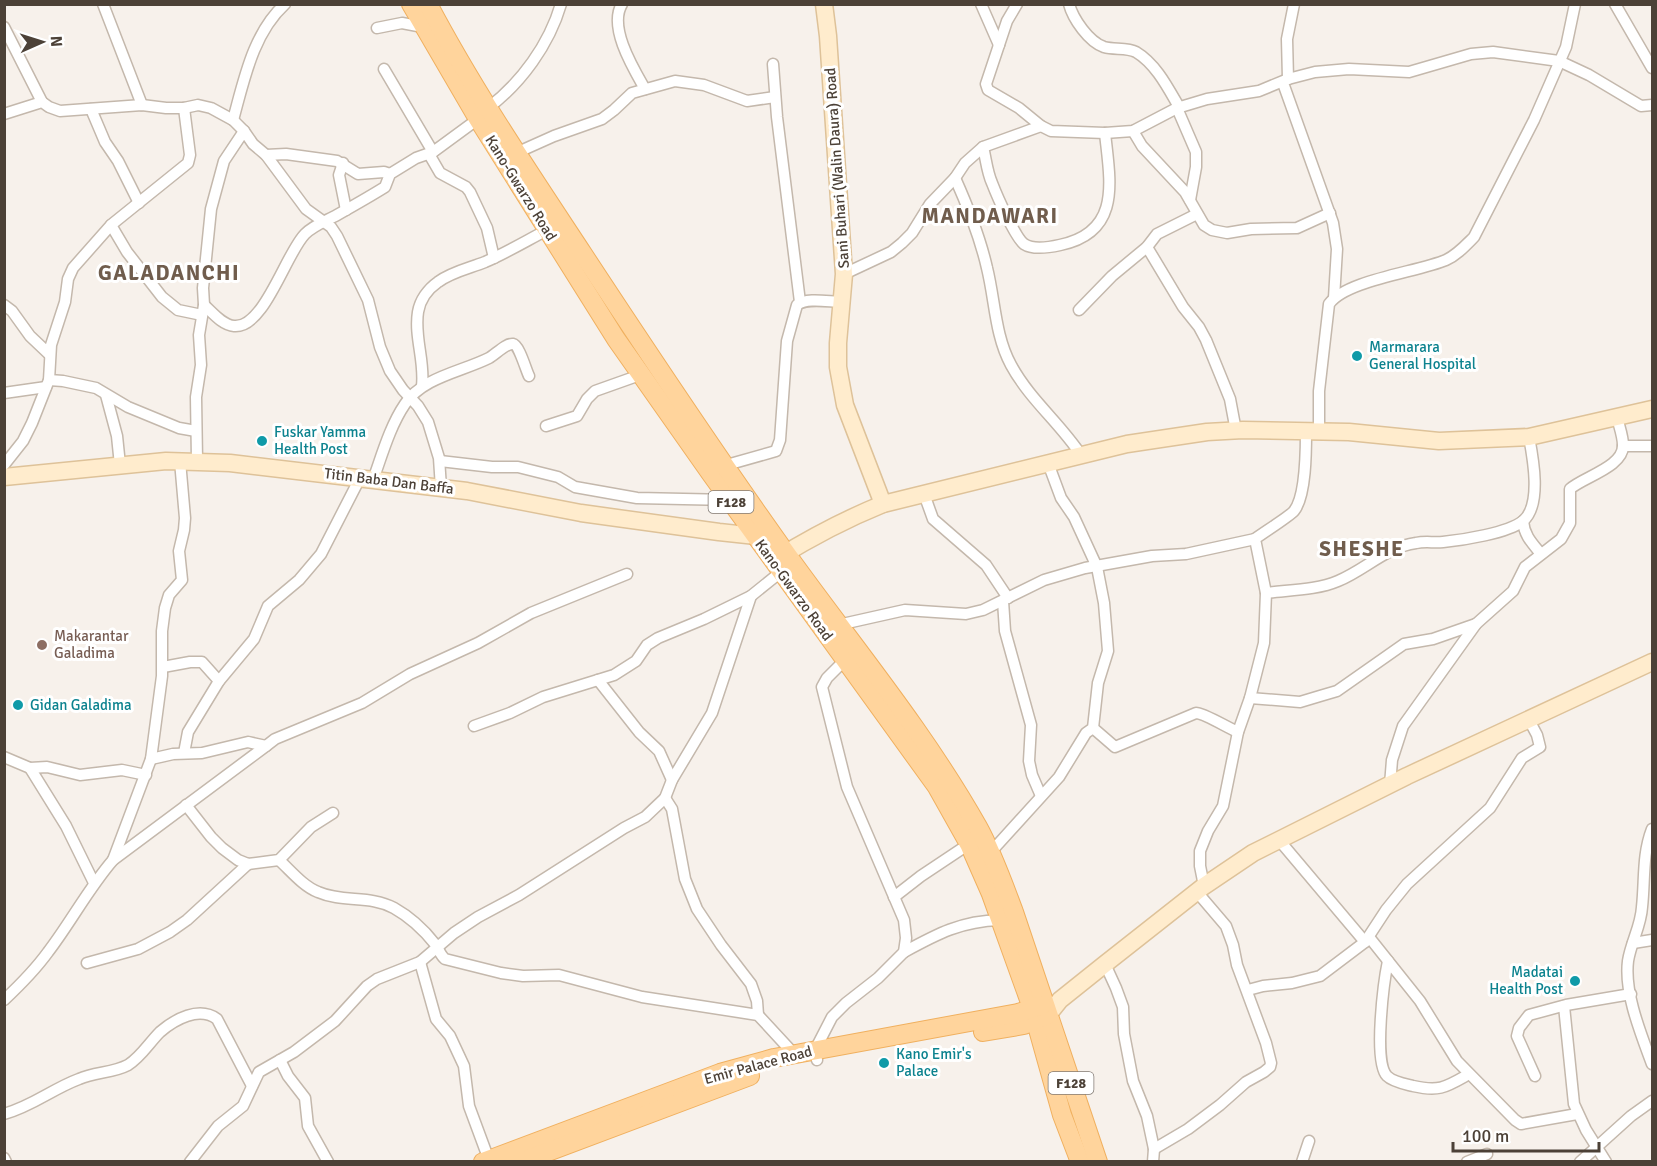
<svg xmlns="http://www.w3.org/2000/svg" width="1657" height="1166" font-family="Signika,sans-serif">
<rect width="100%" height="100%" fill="#f7f1eb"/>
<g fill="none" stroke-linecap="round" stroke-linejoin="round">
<defs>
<g id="street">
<polyline points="103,4 142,105"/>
<path d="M622 4C608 27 633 68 645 89"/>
<polyline points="981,4 999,45"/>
<polyline points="1017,4 1007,21 986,84 988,90 1019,108 1041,126 1051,131 1105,133 1133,131 1177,108 1207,99 1259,91 1288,79 1315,72 1349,69 1409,72 1471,54 1493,52 1559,61 1589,75 1641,106 1652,105"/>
<path d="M1069 4C1073 19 1089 42 1104 47 1114 50 1127 47 1136 52 1156 64 1168 88 1179 107"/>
<polyline points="1615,4 1652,68"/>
<polyline points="4,27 42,102"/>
<polyline points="377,28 402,23 423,27"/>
<polyline points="773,64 777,117 800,302"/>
<polyline points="384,69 433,152"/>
<polyline points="1288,79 1287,39 1294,4"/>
<polyline points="1283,83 1333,223 1337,249 1334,298"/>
<path d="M488 108C521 83 549 45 561 4"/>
<polyline points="1177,108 1196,152 1196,167 1190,200"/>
<polyline points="91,109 105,142 118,161 139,203"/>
<polyline points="4,114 42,102 49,107 60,111 142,105 166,108 184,108 198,105 211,108 233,120 244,131 253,144 266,155 306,209 331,227 337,236 368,300 380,347 390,371 403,390 418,406 428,422 439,458 441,488"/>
<path d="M233 120C244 80 253 33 285 4"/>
<polyline points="1133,131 1142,146 1185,192 1204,225 1212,230 1227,233 1251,229 1297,228 1330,213"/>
<path d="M983 147C986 159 987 172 992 183 997 196 1015 237 1024 244 1033 250 1051 247 1060 245 1122 232 1110 181 1105 133"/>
<polyline points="516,153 554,136 602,119 614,110 632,93 675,81 704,85 747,101 775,97"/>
<polyline points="429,154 440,173 466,187 470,192 487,228 494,258"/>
<polyline points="266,155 286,154 337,161 358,174 384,172 390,174"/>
<polyline points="343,163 339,175 346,210"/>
<path d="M955 178C968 207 980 237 987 268 995 300 995 336 1011 365 1030 400 1060 423 1081 455"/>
<polyline points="111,225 127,252 162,297 178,310 202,315"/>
<polyline points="1147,247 1183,307 1199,327 1206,340 1230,399 1236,431"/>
<polyline points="844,274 891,252 902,243 912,233 930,204 955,178 965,163 983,147 1041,126"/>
<polyline points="4,305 12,311 30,336 49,354"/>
<path d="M204 305C212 312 222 325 234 326 264 329 286 253 305 234 314 225 326 221 337 215 353 206 369 197 385 187L390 174 416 158 433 152 478 119"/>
<polyline points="1079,310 1112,276 1147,247 1157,234 1197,214"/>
<polyline points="49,380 63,381 96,388 128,407 179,428 196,431"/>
<path d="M422 386C425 361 414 337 418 312 420 300 428 289 438 282 451 272 470 268 485 262 506 253 526 241 547 230"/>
<polyline points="4,393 46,387"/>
<polyline points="106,395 117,436 120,465"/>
<polyline points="546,426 577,416 587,399 595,391 640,375"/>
<path d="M1319 432V391L1329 304C1346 280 1418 272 1446 260 1457 255 1465 246 1474 237L1534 120 1566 47 1575 4"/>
<polyline points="1623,446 1652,446"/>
<polyline points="197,460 196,397 201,365 199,335 204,305 203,288 211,209 224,161 244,131"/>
<polyline points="440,461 492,467 518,467 558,477 575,487 637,498 730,500"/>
<polyline points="4,465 23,441 32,423 49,380 51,345 65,302 68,279 73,268 111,225 188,163 190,155 184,108"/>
<path d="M723 466 776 451 780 440 787 341 797 305C807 297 829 302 841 302"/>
<path d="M373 480C382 455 390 426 405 404 423 377 461 372 489 358 495 355 506 343 513 344 519 345 526 370 529 376"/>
<polyline points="924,494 933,519 986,565 1008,598"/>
<path d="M1523 521C1524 535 1532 543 1541 554"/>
<path d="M1266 593C1289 590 1317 590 1338 581 1365 570 1386 547 1416 543 1425 541 1434 543 1443 542 1463 540 1508 533 1523 521 1542 505 1533 458 1529 437"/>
<polyline points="1003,601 1005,631 1031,725 1029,761 1032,775 1041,796"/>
<polyline points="838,625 905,610 966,614 983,610 1044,580 1085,568 1152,556 1186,554 1255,539"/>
<polyline points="163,667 190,662 202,662 219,681"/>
<polyline points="598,680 639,732 659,751 672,780"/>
<polyline points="1250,698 1300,702 1320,696 1337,691 1404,644 1433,639 1476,624"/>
<polyline points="474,726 510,713 543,697 614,675 636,661 647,645 658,638 704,619 751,596 782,571"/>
<path d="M1093 728 1115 747 1196 713C1204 713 1228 728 1238 732"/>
<polyline points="184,753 188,732 219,681 254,639 268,606 299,580 321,554 360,478"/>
<polyline points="4,757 30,768 47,767 80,775 122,770 146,775"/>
<polyline points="151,759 173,754 202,753 248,742 266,746"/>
<polyline points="30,768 66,826 94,883"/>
<path d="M1390 785 1392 760 1403 726 1476 624 1513 591 1525 567 1561 539 1570 523V489C1583 477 1624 467 1623 445 1623 436 1619 426 1617 417"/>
<polyline points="665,798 672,809 685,879 697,909 721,945 751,984 757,1001 758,1015"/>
<polyline points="186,805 211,837 222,848 238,860 248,864 279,860 311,827 333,813"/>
<path d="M1652 829C1642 855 1645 880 1642 907 1641 926 1631 942 1628 961 1624 993 1641 1034 1652 1064"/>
<polyline points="1279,840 1365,942"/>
<polyline points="990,853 1059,777 1086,733 1093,728 1098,683 1108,651 1104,603 1097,567 1074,517 1061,498 1048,463"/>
<polyline points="113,860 151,759 162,676 162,631 165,608 169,595 182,580 179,551 184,530 185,518 180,461"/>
<path d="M279 860C291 871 303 886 318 892 343 903 370 895 394 908 410 917 424 930 435 944 439 949 440 955 445 959L501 973 523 976 559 975 642 997 758 1015 794 1054"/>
<path d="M1204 886 1200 866V851L1208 831 1223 806 1238 732 1250 698 1264 643 1266 593 1255 539C1263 533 1290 516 1294 511 1306 496 1306 451 1306 432"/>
<polyline points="894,897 921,876 969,844"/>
<polyline points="1369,937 1420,1001 1457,1061 1515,1120 1521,1124 1577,1114"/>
<polyline points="1633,943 1652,940"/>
<path d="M904 952C937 934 961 921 1000 920"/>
<path d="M1388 961C1384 980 1373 1062 1387 1076 1393 1082 1405 1084 1413 1086 1440 1092 1446 1087 1469 1074"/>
<polyline points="420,962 436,1019 450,1036 464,1066 469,1106 489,1160"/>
<polyline points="87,963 138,949 170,932 187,920 248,864"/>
<polyline points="1105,964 1116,988 1123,1007 1124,1034 1133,1081 1147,1116 1154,1149 1153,1162"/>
<polyline points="1248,990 1263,986 1292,983 1320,976 1365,942 1386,910 1407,884 1490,808 1522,758 1540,747 1537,735 1529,720"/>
<path d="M4 1000C20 985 35 970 48 952 71 922 88 889 113 860L266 746 275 739 362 703 410 674 478 643 531 613 627 574"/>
<polyline points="1564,1006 1574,1104 1586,1130 1606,1162"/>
<polyline points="280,1060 288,1076 305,1098 308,1126 328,1162"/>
<polyline points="817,1060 815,1050 832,1017 846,1003 878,978 904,952 906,938 904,920 847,787 822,687 827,678 845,660"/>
<polyline points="1535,1076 1517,1036 1519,1028 1529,1015 1566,1005 1631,994"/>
<path d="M4 1114C33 1106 52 1089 79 1079 95 1072 113 1073 128 1065 141 1057 149 1043 160 1032 175 1019 199 1006 217 1019L252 1086"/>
<polyline points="1154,1149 1188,1129 1220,1105 1246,1082 1264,1072 1270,1067 1271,1063 1266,1043 1237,965 1233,945 1226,926 1197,892"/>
<polyline points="4,1158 6,1162"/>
<polyline points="190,1162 218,1126 243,1106 259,1072 294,1052 335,1021 367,986 377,979 420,962 454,933 478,917 519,895 624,828 645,817 665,798 672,780 712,713 751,596"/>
<polyline points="1302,1162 1309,1141"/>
<polyline points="1467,1162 1487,1154"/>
<polyline points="1580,1162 1631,1116 1652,1101"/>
</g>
<g id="secondary">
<polyline points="824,4 828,36 844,274 838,343 838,367 845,405 883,504"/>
<polyline points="4,477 166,461 230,463 467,491 581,513 719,532 756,536 765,533"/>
<path d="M776 559C810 538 846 519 883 504L1127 444 1207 432 1243 430 1349 432 1439 441 1529 437 1652 409"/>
<polyline points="1048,1015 1060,1000 1105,964 1204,886 1253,853 1407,776 1652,662"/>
</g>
<g id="primary">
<polyline points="411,4 478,119 616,339 711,474 937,787 969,844 991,894 1032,1008 1062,1115 1080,1162"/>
<path d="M428 4C474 91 529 172 583 254 650 356 717 457 788 556 852 645 924 731 978 827 993 854 1003 883 1014 912L1098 1162"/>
<polyline points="983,1032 1024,1025 1046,1016"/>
<polyline points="483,1162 720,1073 774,1058 1018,1013 1042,1005"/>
<polyline points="521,1162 750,1076"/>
</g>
</defs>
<use href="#street" stroke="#c4b8ac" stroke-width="13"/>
<use href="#secondary" stroke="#dec299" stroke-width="19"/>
<use href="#primary" stroke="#f0b05f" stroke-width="20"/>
<use href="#street" stroke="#fff" stroke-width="10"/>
<use href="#secondary" stroke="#ffeccd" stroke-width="16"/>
<use href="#primary" stroke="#ffd49c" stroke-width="18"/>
</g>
<g fill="#0f9aa8" stroke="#fff" stroke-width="2">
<circle cx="1357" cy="356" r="6"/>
<circle cx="262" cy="441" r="6"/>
<circle cx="18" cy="705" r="6"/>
<circle cx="1575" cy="981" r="6"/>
<circle cx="884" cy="1063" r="6"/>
</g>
<circle fill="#8d6e63" stroke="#fff" stroke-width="2" cx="42" cy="645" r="6"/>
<g text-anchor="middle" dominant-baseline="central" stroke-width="6" stroke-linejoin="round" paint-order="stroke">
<g fill="#fff" stroke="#827a73" stroke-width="1.5">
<rect x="708.5" y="491" width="45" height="22" rx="4.5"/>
<rect x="1048.5" y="1072" width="45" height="22" rx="4.5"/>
</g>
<g font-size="14" font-weight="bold" fill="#4c4137">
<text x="731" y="502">F128</text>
<text x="1071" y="1083">F128</text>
</g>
<g font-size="15" fill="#4c4137" stroke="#fff">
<text transform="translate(837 168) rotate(-94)">Sani Buhari (Walin Daura) Road</text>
<text transform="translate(521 188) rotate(58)">Kano-Gwarzo Road</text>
<text transform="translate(389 481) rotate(7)">Titin Baba Dan Baffa</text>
<text transform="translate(794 590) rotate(54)">Kano-Gwarzo Road</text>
<text transform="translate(758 1065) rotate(-15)">Emir Palace Road</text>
</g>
<g font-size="15" fill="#0d838f" stroke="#fff" text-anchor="start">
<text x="1369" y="347">Marmarara<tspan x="1369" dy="17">General Hospital</tspan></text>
<text x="274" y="432">Fuskar Yamma<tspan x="274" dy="17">Health Post</tspan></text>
<text x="30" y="705">Gidan Galadima</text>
<text x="1563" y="972" text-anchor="end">Madatai<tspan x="1563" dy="17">Health Post</tspan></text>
<text x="896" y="1054">Kano Emir's<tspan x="896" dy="17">Palace</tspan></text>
</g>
<g font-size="15" fill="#785e54" stroke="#fff" text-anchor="start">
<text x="54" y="636">Makarantar<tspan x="54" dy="17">Galadima</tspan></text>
</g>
<g font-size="21" font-weight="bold" letter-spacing="1.5" fill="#705d4d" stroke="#fff">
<text x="990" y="216">MANDAWARI</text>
<text x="169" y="273">GALADANCHI</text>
<text x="1362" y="549">SHESHE</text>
</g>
</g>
<rect width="1657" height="1166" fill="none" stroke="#4c4137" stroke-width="12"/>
<g transform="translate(42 42) rotate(87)" stroke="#ffffff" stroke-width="4.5" paint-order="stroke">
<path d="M0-4.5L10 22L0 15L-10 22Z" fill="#4c4137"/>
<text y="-9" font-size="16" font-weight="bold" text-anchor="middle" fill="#4c4137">N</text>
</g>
<path d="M1453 1142v9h146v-9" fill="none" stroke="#4c4137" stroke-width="3"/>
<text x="1462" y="1142" font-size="18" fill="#4c4137" stroke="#ffffff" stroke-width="4.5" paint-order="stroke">100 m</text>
</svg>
